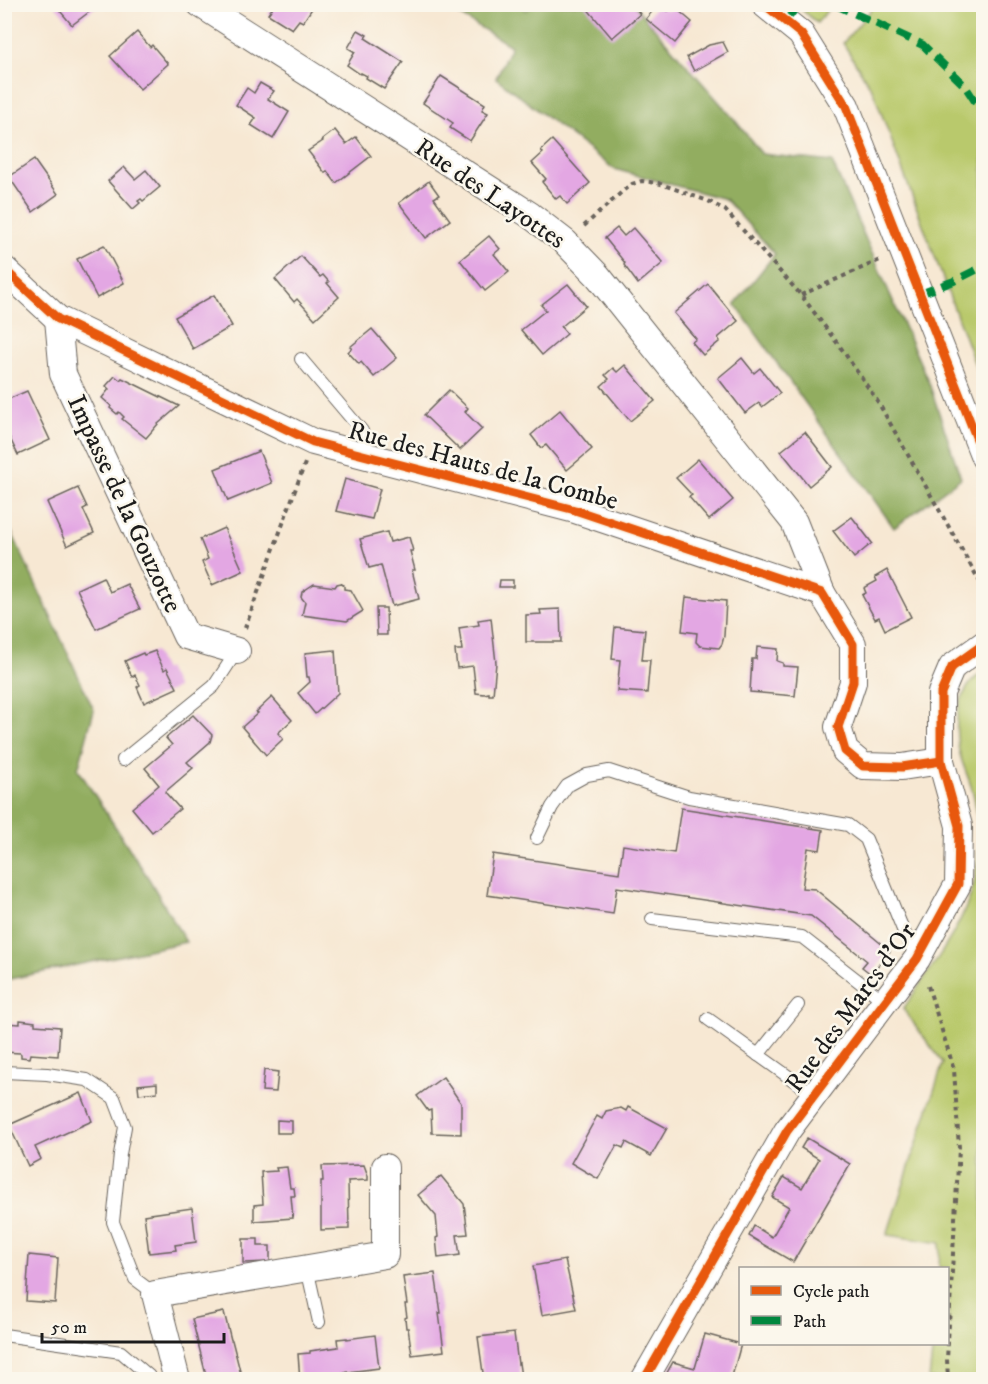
<svg xmlns="http://www.w3.org/2000/svg" width="988" height="1384" font-family="'IM FELL DW Pica',serif">
<rect width="100%" height="100%" fill="#fbf7ec"/>
<filter id="ink" filterUnits="userSpaceOnUse"><feTurbulence type="fractalNoise" baseFrequency=".0167" numOctaves="2"/><feDisplacementMap in="SourceGraphic" scale="12" xChannelSelector="R" yChannelSelector="G"/><feConvolveMatrix kernelMatrix="1 2 1 2 8 2 1 2 1" color-interpolation-filters="sRGB"/></filter>
<filter id="wash" filterUnits="userSpaceOnUse"><feTurbulence type="fractalNoise" baseFrequency=".008" numOctaves="4" result="noise"/><feDisplacementMap in="SourceGraphic" scale="24" xChannelSelector="R" yChannelSelector="G"/><feGaussianBlur stdDeviation="1.35" result="paint"/><feColorMatrix in="noise" values="0 0 0 0 0 0 0 0 0 0 0 0 0 0 0 0 0 1.4 0 .05"/><feComposite in="paint" operator="in"/></filter>
<g filter="url(#wash)">
<rect width="100%" height="100%" fill="#f7e8d3"/>
<g fill="#b9c96c" stroke="#6a7244" stroke-width="1.5">
<polygon points="796,5 832,5 817,23"/>
<polygon points="875,5 983,5 983,386 873,91 843,43"/>
<path d="M983 672V1379H929L933 1344H948V1268H939L940 1243 887 1235 943 1063 903 1009C930 969 968 921 976 874 981 848 979 822 974 797 971 783 965 771 961 758 952 728 956 689 983 672Z"/>
</g>
<g fill="#92ad60" stroke="#57643e" stroke-width="1.5">
<polygon points="443,5 521,5 526,10 535,5 634,5 734,119 762,154 832,162 929,383 961,478 894,528 735,304 775,254 725,199 614,169 496,78 511,46"/>
<polygon points="5,518 94,710 78,769 149,879 186,942 5,980"/>
</g>
<g id="blocks">
<g fill="#e3a7e3">
<polygon points="275,4 315,4 303,22 299,20 292,29 268,14"/>
<polygon points="587,4 633,4 640,14 612,38 585,6"/>
<polygon points="658,4 668,11 672,5 692,22 675,43 646,19"/>
<polygon points="55,5 95,5 97,6 72,25"/>
<polygon points="358,30 367,35 365,38 403,62 384,89 366,78 367,76 361,73 360,74 347,65 355,52 348,48"/>
<polygon points="137,32 150,47 152,45 168,64 140,89 110,56"/>
<polygon points="723,42 728,52 694,71 687,57 709,45"/>
<polygon points="441,76 485,104 482,110 488,113 470,141 450,128 453,123 423,103"/>
<polygon points="260,83 274,91 268,99 289,112 273,139 251,125 256,118 236,105 247,88 254,93"/>
<polygon points="335,130 346,144 356,137 371,156 336,183 327,171 325,173 308,151 323,141 322,140"/>
<polygon points="552,140 590,183 567,204 560,196 556,199 542,182 546,179 532,163 543,153 541,150"/>
<polygon points="34,160 58,194 33,212 9,177"/>
<polygon points="124,167 135,179 146,170 160,187 143,201 141,199 138,201 140,203 133,209 108,181"/>
<polygon points="429,181 439,195 434,198 450,220 426,238 399,203"/>
<polygon points="617,228 624,236 633,228 663,263 638,284 624,265 625,263 605,238"/>
<polygon points="489,236 500,249 494,254 509,272 485,291 460,260"/>
<polygon points="104,245 124,283 97,298 77,259"/>
<polygon points="301,256 320,277 323,275 329,282 327,283 339,297 315,319 297,299 294,302 275,279"/>
<polygon points="568,284 586,306 561,327 567,334 542,355 521,330 546,310 541,305"/>
<polygon points="708,284 738,321 718,338 720,341 703,355 692,342 696,339 674,313"/>
<polygon points="214,295 232,326 193,349 175,317"/>
<polygon points="372,329 397,358 374,377 361,362 359,364 348,352 352,348 350,347"/>
<polygon points="4,344 10,358 4,360"/>
<polygon points="742,358 754,373 760,368 780,393 762,407 759,403 745,413 718,378"/>
<polygon points="625,365 655,401 630,421 601,386 609,379 605,375 613,368 617,372"/>
<polygon points="115,376 120,380 122,378 179,406 158,424 146,438 122,419 124,417 119,412 117,414 110,408 111,406 102,398 109,389 106,386"/>
<polygon points="449,390 468,408 465,412 482,429 460,450 424,415"/>
<polygon points="27,391 50,440 18,455 4,426 4,401"/>
<polygon points="560,410 592,449 567,470 546,445 541,448 531,435"/>
<polygon points="805,432 832,467 809,486 781,451"/>
<polygon points="259,451 272,483 228,501 215,469"/>
<polygon points="698,459 733,500 709,520 689,497 692,495 676,478"/>
<polygon points="345,479 380,489 372,519 336,511"/>
<polygon points="78,488 87,507 83,509 94,533 67,546 47,502"/>
<polygon points="852,517 872,543 854,558 833,531"/>
<polygon points="224,528 243,571 212,585 202,562 208,559 200,539"/>
<polygon points="387,532 390,542 409,537 413,551 410,551 415,570 412,570 419,599 392,606 381,565 369,568 360,539"/>
<polygon points="887,570 911,617 885,630 879,617 875,619 862,595 866,593 864,588 877,581 875,577"/>
<polygon points="103,577 110,592 127,584 140,609 96,629 77,589"/>
<polygon points="500,580 513,580 513,587 499,587"/>
<polygon points="341,583 344,586 344,589 351,590 363,611 347,621 302,615 305,602 301,597 302,592 314,584 335,587 337,584"/>
<polygon points="686,597 726,601 724,636 722,644 719,648 700,646 696,642 697,633 682,631"/>
<polygon points="376,608 386,608 387,635 377,635"/>
<polygon points="560,609 561,642 526,642 526,615 541,614 540,610"/>
<polygon points="491,618 496,663 493,695 489,695 489,693 484,694 476,693 473,666 457,668 455,650 462,650 459,628 479,625 478,620"/>
<polygon points="615,627 645,630 642,660 650,660 647,693 617,691 620,660 612,659"/>
<polygon points="757,647 778,649 777,661 783,663 783,666 798,667 795,696 750,692 752,659 756,659"/>
<polygon points="335,650 338,693 315,714 298,693 310,682 309,677 307,677 305,653"/>
<polygon points="155,651 164,670 167,668 177,688 144,703 137,687 140,685 135,675 132,677 125,661 143,653 144,655"/>
<polygon points="272,697 292,720 278,733 283,739 266,755 242,727 258,713 256,712"/>
<polygon points="193,715 212,735 210,742 187,762 193,768 165,792 180,809 152,832 132,808 159,785 145,768 172,745 166,738"/>
<polygon points="681,808 823,830 820,850 808,848 802,888 815,889 890,951 871,974 862,967 867,961 811,916 617,887 613,914 487,895 493,854 619,873 623,845 674,853"/>
<polygon points="20,1020 35,1022 35,1025 60,1027 58,1056 30,1054 29,1058 21,1057 21,1054 20,1053 4,1052 4,1023 20,1024"/>
<polygon points="264,1070 278,1072 276,1092 262,1091"/>
<polygon points="443,1077 461,1103 461,1134 432,1133 431,1110 428,1111 417,1096"/>
<polygon points="157,1083 157,1092 139,1094 138,1085"/>
<polygon points="81,1093 92,1121 35,1147 41,1159 28,1166 9,1125"/>
<polygon points="628,1107 667,1128 651,1156 626,1142 623,1148 617,1145 598,1179 571,1163 597,1116 602,1119 606,1111 621,1108 626,1111"/>
<polygon points="277,1120 292,1121 292,1133 277,1133"/>
<polygon points="807,1138 850,1164 793,1262 749,1236 754,1226 772,1237 789,1207 772,1197 784,1177 802,1188 819,1159 801,1148"/>
<polygon points="364,1165 368,1176 368,1180 348,1181 349,1229 321,1230 321,1181 323,1181 322,1166"/>
<polygon points="287,1167 290,1188 294,1188 295,1196 291,1196 293,1218 254,1221 254,1205 263,1204 261,1172 277,1171 276,1168"/>
<polygon points="441,1176 464,1204 468,1234 457,1235 460,1255 438,1258 436,1238 438,1237 436,1216 418,1195"/>
<polygon points="192,1208 196,1242 175,1245 176,1250 149,1253 144,1215"/>
<polygon points="243,1239 258,1239 258,1246 270,1246 270,1262 243,1263"/>
<polygon points="29,1255 58,1258 55,1303 26,1301"/>
<polygon points="565,1260 576,1309 542,1315 533,1266"/>
<polygon points="435,1273 441,1313 439,1313 444,1351 412,1355 408,1328 406,1328 405,1318 407,1317 405,1304 407,1304 403,1277"/>
<polygon points="224,1312 231,1340 232,1340 240,1371 241,1371 243,1380 207,1379 192,1319"/>
<polygon points="514,1333 518,1364 519,1363 521,1377 510,1380 484,1380 478,1337"/>
<polygon points="705,1334 741,1344 731,1380 688,1380 679,1377 678,1380 663,1380 673,1362 695,1368"/>
<polygon points="375,1335 379,1368 341,1373 342,1380 300,1380 298,1354 310,1353 310,1351 338,1347 337,1339 347,1338 347,1339"/>
</g>
</g>
</g>
<g filter="url(#ink)">
<use href="#blocks" fill-opacity="0" stroke="#69635c" stroke-width="1.5"/>
<g fill="none" stroke-linecap="round" stroke-linejoin="round">
<defs>
<g id="lane">
<polyline points="301,359 362,431 370,457"/>
<polyline points="123,760 214,686 237,651"/>
<polyline points="537,838 552,807 567,786 587,775 609,771 689,797 848,825 866,839 904,932 917,958"/>
<polyline points="652,919 802,937 884,1001"/>
<polyline points="708,1019 814,1095"/>
<polyline points="758,1055 798,1005"/>
<polyline points="4,1072 47,1074 87,1080 114,1098 125,1127 120,1154 113,1222 135,1279 155,1294"/>
<polyline points="307,1268 319,1322"/>
<polyline points="4,1335 121,1352 149,1376 150,1380"/>
</g>
<g id="street">
<polyline points="200,4 530,215 565,242 598,276 794,522 822,593"/>
<polyline points="764,4 801,34 846,106 984,457"/>
<polyline points="4,269 58,319 313,442 575,510 822,593 853,644 853,682 838,727 845,751 863,766 902,767 941,761"/>
<polyline points="58,319 63,374 186,636 237,651"/>
<polyline points="177,1380 155,1294 385,1255 385,1167"/>
<polyline points="644,1380 787,1131 917,959 958,884 959,826 941,761 941,693 952,667 984,644"/>
</g>
</defs>
<use href="#lane" stroke="#69635c" stroke-width="14"/>
<use href="#street" stroke="#69635c" stroke-width="28"/>
<g stroke="#69635c" stroke-width="4" stroke-dasharray="4.5 4.5" stroke-linecap="butt">
<polyline points="584,226 624,190 632,184 642,181 658,183 708,201 725,210 801,295 841,348 878,402 984,589"/>
<polyline points="801,295 880,260"/>
<polyline points="245,628 305,463"/>
<polyline points="928,986 954,1069 959,1148 947,1359 948,1380"/>
</g>
<use href="#lane" stroke="#fff" stroke-width="12"/>
<use href="#street" stroke="#fff" stroke-width="26"/>
<g stroke="#00873e" stroke-width="8" stroke-dasharray="15 8" stroke-linecap="butt">
<polyline points="834,4 923,45 965,86 984,115"/>
<polyline points="785,22 798,5 801,4"/>
<polyline points="920,294 954,281 984,266"/>
</g>
<defs>
<g id="cycleway">
<polyline points="764,4 801,34 846,106 984,457"/>
<polyline points="4,269 58,319 313,442 575,510 822,593 853,644 853,682 838,727 845,751 863,766 902,767 941,761"/>
<polyline points="644,1380 787,1131 917,959 958,884 959,826 941,761 941,693 952,667 984,644"/>
</g>
</defs>
<use href="#cycleway" stroke="#fbf7ec" stroke-width="13"/>
<use href="#cycleway" stroke="#e8590c" stroke-width="9"/>
</g>
</g>
<g text-anchor="middle" dominant-baseline="central" stroke-width="5" stroke-linejoin="round" paint-order="stroke">
<g font-size="26" fill="#1c1c1c" stroke="#fbf7ec">
<text transform="translate(490 194) rotate(34)">Rue des Layottes</text>
<text transform="translate(483 466) rotate(15)">Rue des Hauts de la Combe</text>
<text transform="translate(124 504) rotate(65)">Impasse de la Gouzotte</text>
<text transform="translate(851 1008) rotate(-54)">Rue des Marcs d'Or</text>
</g>
</g>
<rect width="988" height="1384" fill="none" stroke="#fbf7ec" stroke-width="24"/>
<rect x="739" y="1267" width="210" height="78" fill="#fbf7ec" stroke="#a29f99" stroke-width="1.5"/>
<rect x="751" y="1286" width="30" height="9" fill="#e8590c" stroke="#a29f99" stroke-width="1.5"/>
<text x="793" y="1297" font-size="18" fill="#1c1c1c">Cycle path</text>
<rect x="751" y="1316" width="30" height="9" fill="#00873e" stroke="#a29f99" stroke-width="1.5"/>
<text x="793" y="1327" font-size="18" fill="#1c1c1c">Path</text>
<path d="M42 1333v9h182v-9" fill="none" stroke="#1c1c1c" stroke-width="3"/>
<text x="51" y="1333" font-size="18" fill="#1c1c1c" stroke="#fbf7ec" stroke-width="4.5" paint-order="stroke">50 m</text>
</svg>
